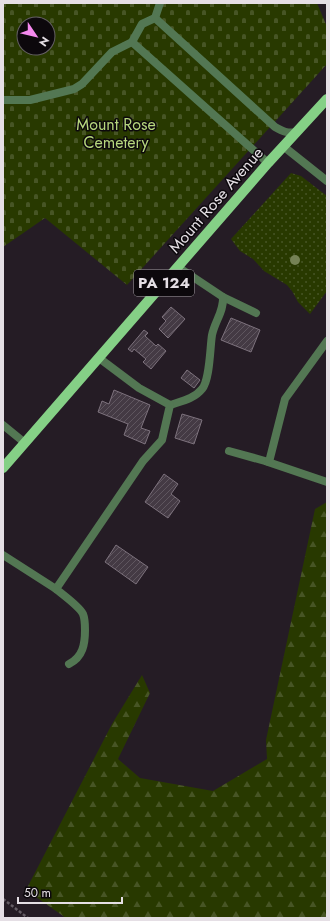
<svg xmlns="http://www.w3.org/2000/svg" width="330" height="921" font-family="Jost,sans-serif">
<defs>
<pattern id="grass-dots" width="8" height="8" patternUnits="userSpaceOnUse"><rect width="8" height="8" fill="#283900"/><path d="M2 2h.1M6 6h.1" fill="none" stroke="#475525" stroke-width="1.8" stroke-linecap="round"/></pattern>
<pattern id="forest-firs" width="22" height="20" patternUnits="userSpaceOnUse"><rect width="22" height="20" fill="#283900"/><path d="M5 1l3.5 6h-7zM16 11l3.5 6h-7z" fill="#475525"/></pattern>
<pattern id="cemetery-stones" width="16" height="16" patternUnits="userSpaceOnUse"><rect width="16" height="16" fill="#283900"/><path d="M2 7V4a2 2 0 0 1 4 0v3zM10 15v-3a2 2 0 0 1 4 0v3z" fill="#475525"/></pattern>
<pattern id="building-hatch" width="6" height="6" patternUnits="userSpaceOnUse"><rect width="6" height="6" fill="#443a44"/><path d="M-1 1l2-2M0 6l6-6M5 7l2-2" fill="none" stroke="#5f565f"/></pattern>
</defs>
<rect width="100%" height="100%" fill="#251c25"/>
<polygon fill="url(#grass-dots)" points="291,173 301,176 327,196 327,291 310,314 298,302 292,291 287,285 264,271 253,259 240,251 231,239"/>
<polygon fill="url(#forest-firs)" points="327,502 327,918 66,918 26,890 112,724 142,675 150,693 118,759 140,778 213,791 267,759 266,740 315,509"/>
<path fill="url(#cemetery-stones)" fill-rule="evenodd" d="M3 3H317L327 27V64L127 285 45 218 3 247ZM24 24H48V48H24Z"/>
<g fill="url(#building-hatch)" stroke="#7d727d">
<polygon points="171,307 185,319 168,338 159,329 166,321 162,317"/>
<polygon points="231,318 260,330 251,352 221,340"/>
<polygon points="144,330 148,333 145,336 156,346 158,344 166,351 151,369 143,362 146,359 134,349 132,352 128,349"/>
<polygon points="187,370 200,380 194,388 181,378"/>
<polygon points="114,390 150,405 141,428 150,431 145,444 124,435 128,424 98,412 102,401 109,404"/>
<polygon points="182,414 202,420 194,444 175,438"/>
<polygon points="164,474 178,484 171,494 180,501 168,518 145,502"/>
<polygon points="116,545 148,567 136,584 105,562"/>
</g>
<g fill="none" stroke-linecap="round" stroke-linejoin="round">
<polyline stroke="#655d65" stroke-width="2.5" stroke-dasharray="3 2" stroke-linecap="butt" points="3,899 28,918"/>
<g stroke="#537753" stroke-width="8">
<path d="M155 18 275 127C282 131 288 134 296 132"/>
<polyline points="155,18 160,3"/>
<polyline points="132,42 268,163"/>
<polyline points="3,100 30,100 74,89 82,84 112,52 132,42 142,24 155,18"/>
<polyline points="283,146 327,181"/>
<polyline points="223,297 256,313"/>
<path d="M170 405C182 401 194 399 202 389 210 380 210 347 212 335 215 321 224 311 223 297L178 267"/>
<polyline points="3,425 25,443"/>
<polyline points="229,451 265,461 327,482"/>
<polyline points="269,462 285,399 327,341"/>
<polyline points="3,555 56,589 143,461 162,440 170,405 139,388 99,358"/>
<path d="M56 589C63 595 79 606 83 614 85 619 85 625 85 630 85 644 83 657 69 664"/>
</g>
<polyline stroke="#85d086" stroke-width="10" points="3,468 268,163 327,99"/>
</g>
<circle fill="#758255" cx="295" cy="260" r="5"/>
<g text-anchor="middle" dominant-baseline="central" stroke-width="3" stroke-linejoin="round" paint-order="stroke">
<rect fill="#0c080c" stroke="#a49ea4" stroke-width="1" x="134" y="270" width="60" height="26" rx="3"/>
<g font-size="15" font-weight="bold" fill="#e5dfe5">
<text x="164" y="283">PA 124</text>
</g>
<g font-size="16" fill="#b6d67d" stroke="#0c080c">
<text x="116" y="124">Mount Rose<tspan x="116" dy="18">Cemetery</tspan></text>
</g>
<g font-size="16" fill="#e5dfe5" stroke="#0c080c">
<text transform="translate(216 200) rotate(-49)">Mount Rose Avenue</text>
</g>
</g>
<rect width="330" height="921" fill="none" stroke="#e5dfe5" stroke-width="8"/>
<g transform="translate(36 36) rotate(125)"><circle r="19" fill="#0c080c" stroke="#635e63"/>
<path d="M0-3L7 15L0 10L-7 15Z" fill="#f589ee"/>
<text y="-6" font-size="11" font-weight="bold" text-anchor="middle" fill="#e5dfe5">N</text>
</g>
<path d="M18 897v6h104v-6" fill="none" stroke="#e5dfe5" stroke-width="2"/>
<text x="24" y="897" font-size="12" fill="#e5dfe5" stroke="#0c080c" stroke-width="3" paint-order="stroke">50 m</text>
</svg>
